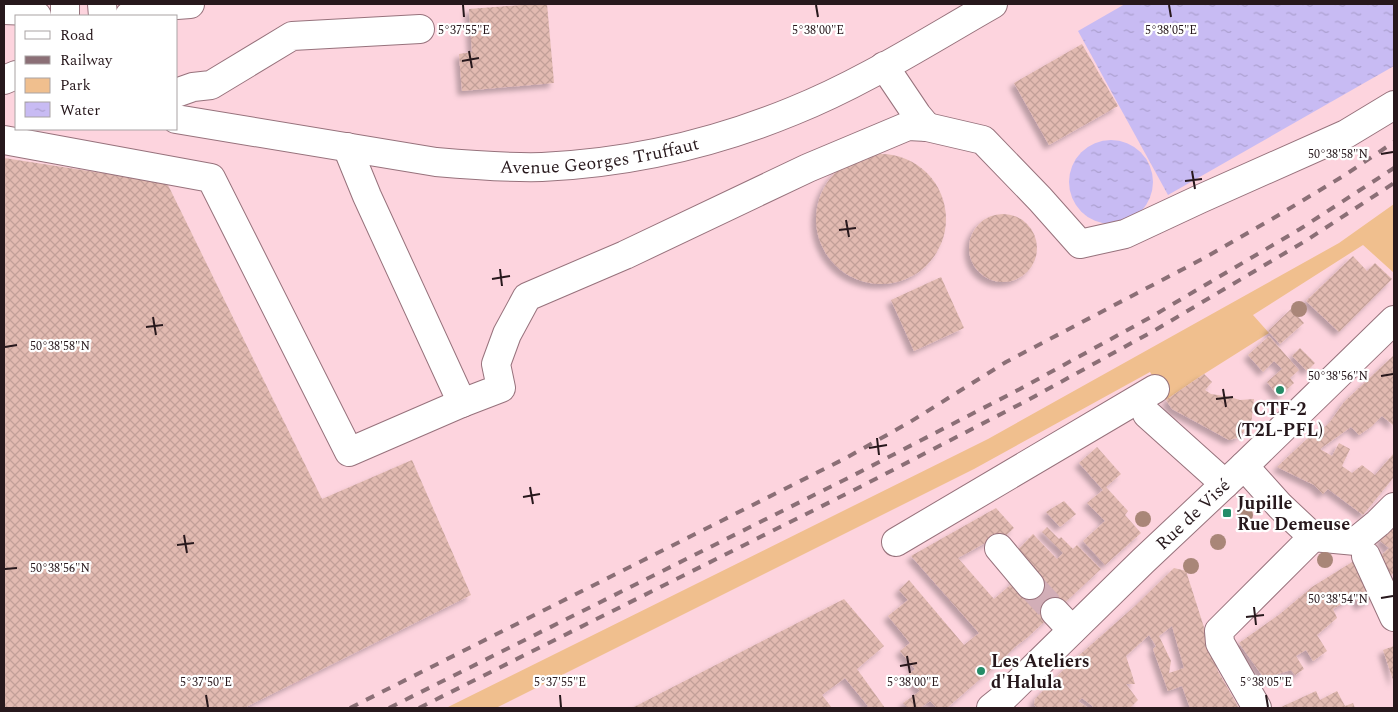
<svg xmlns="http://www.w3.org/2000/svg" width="1398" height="712" font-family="Spectral,serif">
<defs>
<pattern id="water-ripples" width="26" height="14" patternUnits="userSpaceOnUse" patternTransform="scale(1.25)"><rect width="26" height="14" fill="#c8bbf3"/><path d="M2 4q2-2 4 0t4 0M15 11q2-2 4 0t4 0" fill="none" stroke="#aca0d0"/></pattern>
<pattern id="building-cross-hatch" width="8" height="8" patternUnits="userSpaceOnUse" patternTransform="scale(1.25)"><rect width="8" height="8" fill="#e2bab1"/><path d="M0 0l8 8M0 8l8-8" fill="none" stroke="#c29f98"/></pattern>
<filter id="shadow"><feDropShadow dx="-4.5" dy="4.5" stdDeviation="2.5" flood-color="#0004"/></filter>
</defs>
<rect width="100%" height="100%" fill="#fdd4de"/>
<polygon fill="#f0bf8e" points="1394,204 1394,273 1363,245 1253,315 1269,333 1204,374 1166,400 1150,372 974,469 496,708 446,708 988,439 1339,243"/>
<g fill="url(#water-ripples)">
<polygon points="1125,4 1394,4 1394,66 1168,195 1078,31"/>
<circle cx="1111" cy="182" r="42"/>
</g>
<g fill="url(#building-cross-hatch)" fill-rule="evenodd" filter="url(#shadow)">
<polygon points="534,4 547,4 554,83 462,91 459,54 472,52 469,9"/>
<polygon points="1082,44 1118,106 1049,145 1014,83"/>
<circle cx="881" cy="219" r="65"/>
<polygon points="4,158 167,183 322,499 412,460 471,595 244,708 4,708"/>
<circle cx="1003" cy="248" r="34"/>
<polygon points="1353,256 1367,271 1375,263 1392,279 1339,332 1306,301"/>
<polygon points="941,277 964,328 914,351 891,300"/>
<polygon points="1291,309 1304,323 1280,344 1268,331"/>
<polygon points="1269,336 1299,370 1290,378 1294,383 1279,397 1267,382 1282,369 1274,361 1263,372 1248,355"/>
<polygon points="1300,348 1315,363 1307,371 1292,356"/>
<polygon points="1394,355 1394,423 1393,425 1382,416 1371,427 1359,435 1351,427 1320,449 1332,456 1339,443 1350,449 1342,466 1352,473 1362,465 1375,475 1394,453 1394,477 1363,515 1328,489 1323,494 1314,485 1277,467 1310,436 1313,438 1330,422 1344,402"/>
<polygon points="1204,374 1212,382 1205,390 1211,394 1230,397 1240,400 1254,399 1251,425 1237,438 1229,440 1198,423 1172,409 1166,400"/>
<polygon points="1097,447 1121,474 1106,487 1128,511 1125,515 1141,533 1105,565 1083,541 1105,521 1087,503 1103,490 1079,463"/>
<polygon points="1064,501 1076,514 1060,527 1046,512"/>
<polygon points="996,508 1014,528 1000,541 996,537 958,558 994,599 1015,581 1013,555 1033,534 1057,559 1063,553 1042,532 1047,527 1059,539 1061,537 1073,549 1077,545 1101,569 1028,637 1015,647 1002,660 947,708 937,708 930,701 920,708 908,708 903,703 920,691 907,676 915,669 900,651 910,643 888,616 908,600 899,590 909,580 964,645 979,633 911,556"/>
<polygon points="1394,523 1394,572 1390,577 1374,562 1389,548 1380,541"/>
<polygon points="1357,559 1375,597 1359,606 1355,596 1333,609 1337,618 1317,635 1327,651 1313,661 1306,650 1296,656 1304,669 1295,675 1291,670 1278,674 1266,681 1239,643 1280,614 1312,587"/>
<path d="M1174 568 1186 571 1218 671 1239 708H1190L1182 686 1168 691 1153 649 1156 646 1149 635 1126 656 1135 684H1126L1138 700 1130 708H1095L1082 698 1078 701 1088 708H1038L1034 705 1035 699 1067 666 1135 606ZM1172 626 1184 668 1169 673 1171 661 1159 636Z"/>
<polygon points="844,599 884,646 857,669 885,708 866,708 868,706 845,678 822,695 832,708 632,708"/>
<polygon points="1394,646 1394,683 1383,650"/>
<polygon points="1316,691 1320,700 1337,691 1345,706 1353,703 1355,708 1279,708"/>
</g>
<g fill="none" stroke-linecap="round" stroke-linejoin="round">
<polyline stroke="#d2aeb7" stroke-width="28" stroke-dasharray="28 14" stroke-linecap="butt" points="1030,585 1055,612"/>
<defs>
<g id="minor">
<polyline points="102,4 103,16"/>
<polyline points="65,16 65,4"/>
<polyline points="884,66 917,115 927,127"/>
<polyline points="4,80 16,75"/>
<polyline points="176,93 193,87 211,85 292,36 420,29"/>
<path id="s1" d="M176 119 436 162C471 165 507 168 542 167 629 163 713 144 793 111 863 83 928 41 993 4"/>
<polyline points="4,140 211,178 349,452 462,403 501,388 496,364 507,334 527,297 625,255 808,168 908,126 927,127 983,140 1040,199 1080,244 1125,234 1200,199 1346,134 1394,105"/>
<polyline points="347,147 367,196 462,403"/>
<polyline points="1147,414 1225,484"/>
<polyline points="1244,466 1280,506 1313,537 1219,631 1220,643 1257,708"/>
<polyline points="1313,537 1356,541 1378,523 1394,507"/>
<polyline points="896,542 1155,389"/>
<polyline points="999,548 1030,585"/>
<polyline points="1366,556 1394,617"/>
<polyline points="1055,612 1072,630"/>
</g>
<g id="major">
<polyline points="4,10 30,11 37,16"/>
<path id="s2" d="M991 708 1001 700 1143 561 1244 466 1394 320"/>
</g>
<polyline id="highway" points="129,16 150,7 190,4"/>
</defs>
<use href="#minor" stroke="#97727c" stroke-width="30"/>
<use href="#major" stroke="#97727c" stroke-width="30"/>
<use href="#highway" stroke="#97727c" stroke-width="30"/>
<use href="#minor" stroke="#fff" stroke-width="28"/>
<use href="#major" stroke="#fff" stroke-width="28"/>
<use href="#highway" stroke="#fff" stroke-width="28"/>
<g stroke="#8b6f76" stroke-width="4" stroke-dasharray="9 9" stroke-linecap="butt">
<polyline points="350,708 846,458 910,422 1006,362 1206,257 1272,219 1345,175 1394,142"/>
<polyline points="389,708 854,475 1020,389 1151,317 1300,229 1394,168"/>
<polyline points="419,708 860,487 1028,400 1157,329 1307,240 1394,183"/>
</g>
</g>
<g fill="#a98678">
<circle cx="1299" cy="309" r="8"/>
<circle cx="1245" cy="515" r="8"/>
<circle cx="1143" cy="519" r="8"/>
<circle cx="1218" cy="542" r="8"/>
<circle cx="1325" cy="560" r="8"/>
<circle cx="1191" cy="566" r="8"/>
</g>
<path fill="none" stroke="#27181c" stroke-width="2" d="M463 5 464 17M816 5 818 17M1169 5 1171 17M469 51 472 68M462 61 479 58M1381 154 1393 152M1192 171 1195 189M1185 181 1202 179M846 220 849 237M839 230 856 228M500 269 502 286M492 279 510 276M153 317 156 335M146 327 163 325M5 347 17 345M1381 376 1393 374M1223 389 1226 407M1216 399 1233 397M877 438 879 455M869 448 887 445M530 487 533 504M523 497 540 494M184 535 187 553M177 545 194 543M5 569 17 568M1381 598 1393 596M1254 607 1256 625M1246 617 1264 615M907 656 910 673M900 666 917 663M206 695 208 707M560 695 561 707M913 695 915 707M1266 695 1268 707"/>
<g fill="#258c68" stroke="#fff" stroke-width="2">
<circle cx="1280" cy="390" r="5"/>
<rect x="1222" y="508" width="10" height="10" rx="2.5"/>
<circle cx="981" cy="671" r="5"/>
</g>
<g text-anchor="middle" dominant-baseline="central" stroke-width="4.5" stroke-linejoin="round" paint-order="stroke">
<g font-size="18" fill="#27181c" stroke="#fff">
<text stroke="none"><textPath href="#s1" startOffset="428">Avenue Georges Truffaut</textPath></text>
<text stroke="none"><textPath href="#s2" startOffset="280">Rue de Visé</textPath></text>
</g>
<g font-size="18" font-weight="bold" fill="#27181c" stroke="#fff" text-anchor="start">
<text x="1280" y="409" text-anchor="middle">CTF-2<tspan x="1280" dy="21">(T2L-PFL)</tspan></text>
<text x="1237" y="503">Jupille<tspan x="1237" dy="21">Rue Demeuse</tspan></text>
<text x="991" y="661">Les Ateliers<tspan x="991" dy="21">d'Halula</tspan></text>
</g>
</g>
<g font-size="12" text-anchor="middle" fill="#27181c" stroke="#fff" stroke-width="4.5" stroke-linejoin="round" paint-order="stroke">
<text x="464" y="34">5°37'55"E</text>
<text x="818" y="34">5°38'00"E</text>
<text x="1171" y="34">5°38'05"E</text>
<text x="1338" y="158">50°38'58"N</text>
<text x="60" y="350">50°38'58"N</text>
<text x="1338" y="380">50°38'56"N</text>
<text x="60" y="572">50°38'56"N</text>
<text x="1338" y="603">50°38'54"N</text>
<text x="206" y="686">5°37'50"E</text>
<text x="560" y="686">5°37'55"E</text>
<text x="913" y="686">5°38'00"E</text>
<text x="1266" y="686">5°38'05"E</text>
</g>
<rect width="1398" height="712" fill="none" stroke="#27181c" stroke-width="10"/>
<rect x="15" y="15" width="162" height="115" fill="#ffffff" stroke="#a9a3a4"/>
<rect x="25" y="31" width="25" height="8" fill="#ffffff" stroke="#a9a3a4"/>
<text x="60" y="40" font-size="15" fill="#27181c">Road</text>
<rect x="25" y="56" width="25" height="8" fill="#8b6f76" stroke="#a9a3a4"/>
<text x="60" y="65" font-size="15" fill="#27181c">Railway</text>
<rect x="25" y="78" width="25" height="15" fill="#f0bf8e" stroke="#a9a3a4"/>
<text x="60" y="90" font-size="15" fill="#27181c">Park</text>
<rect x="25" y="102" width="25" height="15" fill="url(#water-ripples)" stroke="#a9a3a4"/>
<text x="60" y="115" font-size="15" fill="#27181c">Water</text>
</svg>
